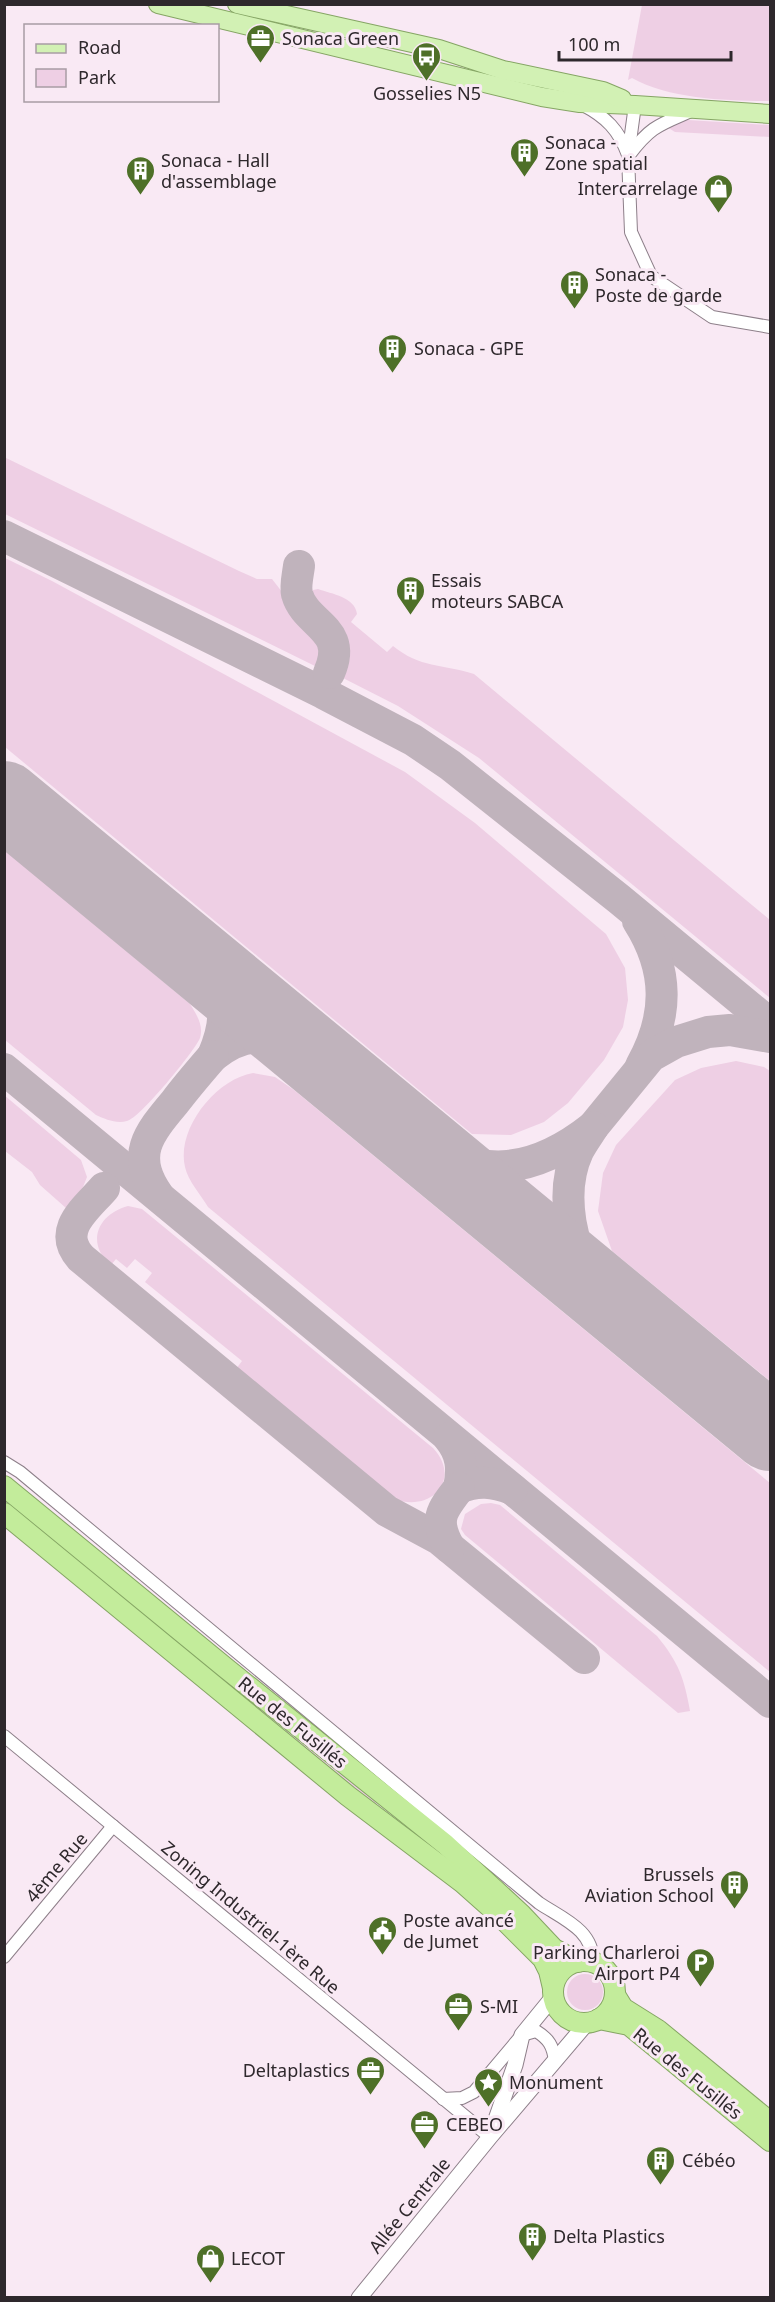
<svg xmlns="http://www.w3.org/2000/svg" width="775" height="2302" font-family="'Noto Sans',sans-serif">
<rect width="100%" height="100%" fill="#f9e9f4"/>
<g fill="#eecfe4">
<path d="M642 5H770V101C728 101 669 99 632 78L628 80Z"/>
<polygon points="672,119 770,125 770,137 675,132 667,127"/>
<polygon points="4,457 239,571 257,579 272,579 321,642 323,651 317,667 5,514"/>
<polygon points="5,558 52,581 405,772 475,823 606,934 625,968 628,1000 623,1027 604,1060 568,1103 544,1122 511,1135 472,1134 5,747"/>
<path d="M318 589C332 594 355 597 357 614L351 622 387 652 393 646C420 668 442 664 474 674L770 920V998L479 758 398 706 341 677C356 637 328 628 311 597L313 590Z"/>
<path d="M5 850 190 1004C196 1014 204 1025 200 1038 194 1052 140 1118 127 1121 116 1124 105 1119 96 1115L5 1040Z"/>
<polygon points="736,1061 764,1067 770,1071 770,1381 612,1251 598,1211 603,1173 616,1145 675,1080 701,1068"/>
<path d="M253 1073 275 1077 294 1090 770 1483V1672L208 1207C201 1195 188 1181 185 1167 176 1129 216 1079 253 1073Z"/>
<polygon points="4,1095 81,1160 87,1177 83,1187 66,1208 40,1185 32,1172 5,1151"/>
<path d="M128 1206 142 1209 433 1448C462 1479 432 1513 394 1499L236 1369 242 1361 145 1282 152 1273 135 1259 127 1268 116 1259 111 1265C85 1243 98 1214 128 1206Z"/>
<polygon points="4,1494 378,1802 374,1807 5,1502"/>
<path d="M491 1503 500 1505 657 1636C679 1663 684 1678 690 1711L678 1713 465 1535 461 1529 465 1514 481 1504Z"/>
<circle cx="585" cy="1992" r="18"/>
</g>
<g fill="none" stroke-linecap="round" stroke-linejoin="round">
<g stroke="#c0b3bc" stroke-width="32">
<polyline points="4,536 323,693 413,740 450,765 619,899 770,1024"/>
<path d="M299 566C298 574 295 586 297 594 306 626 349 628 329 673"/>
<path d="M638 921C669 970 669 1016 641 1066"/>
<path d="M199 960C225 995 231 1014 213 1056 250 1026 276 1036 315 1055"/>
<polyline points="4,1069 770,1702"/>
<polyline points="593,1127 651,1056 676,1042 708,1032 730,1030 770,1037"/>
<path d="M411 1135C477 1180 531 1176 593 1127 588 1135 582 1143 578 1151 559 1192 570 1254 599 1288 605 1295 613 1301 620 1307"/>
<path d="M104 1188C86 1209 56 1230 81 1258L387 1511 439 1539 584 1658"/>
<path d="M158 1195C130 1156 148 1134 175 1102 187 1086 200 1071 213 1056"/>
<path d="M449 1438C462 1454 463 1469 459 1488 478 1480 493 1482 512 1489"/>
<path d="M449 1547C434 1520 441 1511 459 1488"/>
</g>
<polyline stroke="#c0b3bc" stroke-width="78" points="4,800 770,1432"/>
<defs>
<g id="minor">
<path d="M583 105C606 117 619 130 628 155"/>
<polyline points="635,105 628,156 631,232 651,276 712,317 770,327"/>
<path d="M629 155C651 126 659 125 691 111"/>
<path d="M4 1462 20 1472 539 1903C563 1919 594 1930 593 1963"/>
<polyline points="4,1736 490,2137"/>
<polyline points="4,1957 113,1826"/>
<path d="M443 2099 462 2098 474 2092 522 2035 536 2031C549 2039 553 2046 555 2061"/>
</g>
<g id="tertiary">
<polyline points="493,2128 515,2065 522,2035 553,1997"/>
<polyline points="359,2298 490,2137 587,2023"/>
</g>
<g id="primary">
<polyline points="158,4 542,97 580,103 635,105 770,114"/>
<polyline points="237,4 439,49 503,70 603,91 622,99"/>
</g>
<g id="trunk">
<polyline points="4,1486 227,1669 445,1844 521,1914 554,1949 578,1962"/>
<polyline points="4,1513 348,1796 463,1883 499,1915 543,1959 549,1971 553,1988"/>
<circle cx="584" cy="1992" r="31"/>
<polyline points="615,1995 623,2008 658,2030 770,2122"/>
<polyline points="599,2019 629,2025 770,2141"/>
</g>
</defs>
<use href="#minor" stroke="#8d7f89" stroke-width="14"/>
<use href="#tertiary" stroke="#8d7f89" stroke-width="17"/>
<use href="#primary" stroke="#85a564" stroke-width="20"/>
<use href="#trunk" stroke="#85a564" stroke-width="22"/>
<use href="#minor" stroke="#fff" stroke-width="12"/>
<use href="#tertiary" stroke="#fff" stroke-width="15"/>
<use href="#primary" stroke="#d2f1b4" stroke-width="18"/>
<use href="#trunk" stroke="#c3ec9b" stroke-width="20"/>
</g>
<defs>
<symbol id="office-pin" viewBox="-11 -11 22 30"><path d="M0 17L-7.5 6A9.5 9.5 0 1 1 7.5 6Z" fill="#4e7028" stroke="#f9e9f4"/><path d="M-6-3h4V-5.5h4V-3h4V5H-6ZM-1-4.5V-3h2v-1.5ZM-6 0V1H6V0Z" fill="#fff"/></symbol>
<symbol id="bus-pin" viewBox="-11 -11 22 30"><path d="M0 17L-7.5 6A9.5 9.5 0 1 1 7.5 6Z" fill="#4e7028" stroke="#f9e9f4"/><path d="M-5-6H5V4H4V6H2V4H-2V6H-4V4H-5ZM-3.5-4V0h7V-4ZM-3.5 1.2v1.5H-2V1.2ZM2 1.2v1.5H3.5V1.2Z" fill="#fff"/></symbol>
<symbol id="building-pin" viewBox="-11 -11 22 30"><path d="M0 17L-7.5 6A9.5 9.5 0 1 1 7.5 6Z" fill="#4e7028" stroke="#f9e9f4"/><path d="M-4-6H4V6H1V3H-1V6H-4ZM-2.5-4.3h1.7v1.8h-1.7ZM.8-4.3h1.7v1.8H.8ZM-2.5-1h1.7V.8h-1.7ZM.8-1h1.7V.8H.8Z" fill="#fff"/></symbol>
<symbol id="shop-pin" viewBox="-11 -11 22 30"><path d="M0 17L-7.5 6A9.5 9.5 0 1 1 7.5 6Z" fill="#4e7028" stroke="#f9e9f4"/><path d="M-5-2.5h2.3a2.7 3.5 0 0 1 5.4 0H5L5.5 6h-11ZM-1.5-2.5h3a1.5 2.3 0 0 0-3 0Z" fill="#fff"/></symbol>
<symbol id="civic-pin" viewBox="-11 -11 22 30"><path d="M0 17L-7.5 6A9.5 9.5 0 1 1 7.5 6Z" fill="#4e7028" stroke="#f9e9f4"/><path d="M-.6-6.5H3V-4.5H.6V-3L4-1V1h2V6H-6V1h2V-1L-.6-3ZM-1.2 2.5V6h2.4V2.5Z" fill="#fff"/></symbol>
<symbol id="parking-pin" viewBox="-11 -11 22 30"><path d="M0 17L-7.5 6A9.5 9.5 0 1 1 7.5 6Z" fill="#4e7028" stroke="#f9e9f4"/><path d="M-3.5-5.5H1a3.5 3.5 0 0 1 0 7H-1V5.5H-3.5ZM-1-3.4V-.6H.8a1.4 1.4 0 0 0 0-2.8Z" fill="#fff"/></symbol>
<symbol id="sight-pin" viewBox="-11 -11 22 30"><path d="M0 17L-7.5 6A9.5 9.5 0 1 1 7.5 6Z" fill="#4e7028" stroke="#f9e9f4"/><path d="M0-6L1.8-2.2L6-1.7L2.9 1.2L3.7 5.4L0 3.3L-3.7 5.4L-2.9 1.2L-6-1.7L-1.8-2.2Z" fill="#fff"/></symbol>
</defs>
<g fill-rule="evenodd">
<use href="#office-pin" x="244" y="22" width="33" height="45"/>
<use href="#bus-pin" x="410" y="40" width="33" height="45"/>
<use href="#building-pin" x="508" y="136" width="33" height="45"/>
<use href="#building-pin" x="124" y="154" width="33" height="45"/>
<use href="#shop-pin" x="702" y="172" width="33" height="45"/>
<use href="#building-pin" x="558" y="268" width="33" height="45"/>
<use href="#building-pin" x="376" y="332" width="33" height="45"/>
<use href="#building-pin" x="394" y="574" width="33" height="45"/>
<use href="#building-pin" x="718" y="1868" width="33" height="45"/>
<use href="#civic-pin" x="366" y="1914" width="33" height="45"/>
<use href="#parking-pin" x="684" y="1946" width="33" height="45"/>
<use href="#office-pin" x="442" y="1990" width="33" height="45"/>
<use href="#office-pin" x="354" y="2054" width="33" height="45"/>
<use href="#sight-pin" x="472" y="2066" width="33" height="45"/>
<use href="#office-pin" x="408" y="2108" width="33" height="45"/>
<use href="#building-pin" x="644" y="2144" width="33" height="45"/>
<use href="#building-pin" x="516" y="2220" width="33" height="45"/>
<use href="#shop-pin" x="194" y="2242" width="33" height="45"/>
</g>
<g text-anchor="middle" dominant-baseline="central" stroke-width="6" stroke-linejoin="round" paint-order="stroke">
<g font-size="18" fill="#2e282c" stroke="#f9e9f4" text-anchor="start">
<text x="282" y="38">Sonaca Green</text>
<text x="427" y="93" text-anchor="middle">Gosselies N5</text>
<text x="545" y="142">Sonaca -<tspan x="545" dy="21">Zone spatial</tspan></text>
<text x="161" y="160">Sonaca - Hall<tspan x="161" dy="21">d'assemblage</tspan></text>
<text x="698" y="188" text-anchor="end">Intercarrelage</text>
<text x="595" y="274">Sonaca -<tspan x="595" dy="21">Poste de garde</tspan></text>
<text x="414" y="348">Sonaca - GPE</text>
<text x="431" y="580">Essais<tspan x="431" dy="21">moteurs SABCA</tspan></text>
<text x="714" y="1874" text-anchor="end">Brussels<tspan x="714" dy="21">Aviation School</tspan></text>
<text x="403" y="1920">Poste avancé<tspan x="403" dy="21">de Jumet</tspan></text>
<text x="680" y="1952" text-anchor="end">Parking Charleroi<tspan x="680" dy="21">Airport P4</tspan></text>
<text x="480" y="2006">S-MI</text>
<text x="350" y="2070" text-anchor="end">Deltaplastics</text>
<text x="509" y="2082">Monument</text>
<text x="446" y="2124">CEBEO</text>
<text x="682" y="2160">Cébéo</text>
<text x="553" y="2236">Delta Plastics</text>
<text x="231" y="2258">LECOT</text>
</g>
<g font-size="18" fill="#2e282c" stroke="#f9e9f4">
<text transform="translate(293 1722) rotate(39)">Rue des Fusillés</text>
<text transform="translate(56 1867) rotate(-50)">4ème Rue</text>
<text transform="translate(251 1917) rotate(40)">Zoning Industriel-1ère Rue</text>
<text transform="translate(688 2073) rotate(39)">Rue des Fusillés</text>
<text transform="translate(409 2205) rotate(-51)">Allée Centrale</text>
</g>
</g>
<rect width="775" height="2302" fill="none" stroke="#2e282c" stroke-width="12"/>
<rect x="24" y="24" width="195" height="78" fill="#f9e9f4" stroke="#a89ca4" stroke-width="1.5"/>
<rect x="36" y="44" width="30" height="9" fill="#d2f1b4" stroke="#a89ca4" stroke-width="1.5"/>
<text x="78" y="54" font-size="18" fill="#2e282c">Road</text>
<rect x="36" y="69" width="30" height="18" fill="#eecfe4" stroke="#a89ca4" stroke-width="1.5"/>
<text x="78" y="84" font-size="18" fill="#2e282c">Park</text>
<path d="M559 51v9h172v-9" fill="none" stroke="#2e282c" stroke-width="3"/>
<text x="568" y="51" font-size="18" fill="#2e282c" stroke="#f9e9f4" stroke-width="4.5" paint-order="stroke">100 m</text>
</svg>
